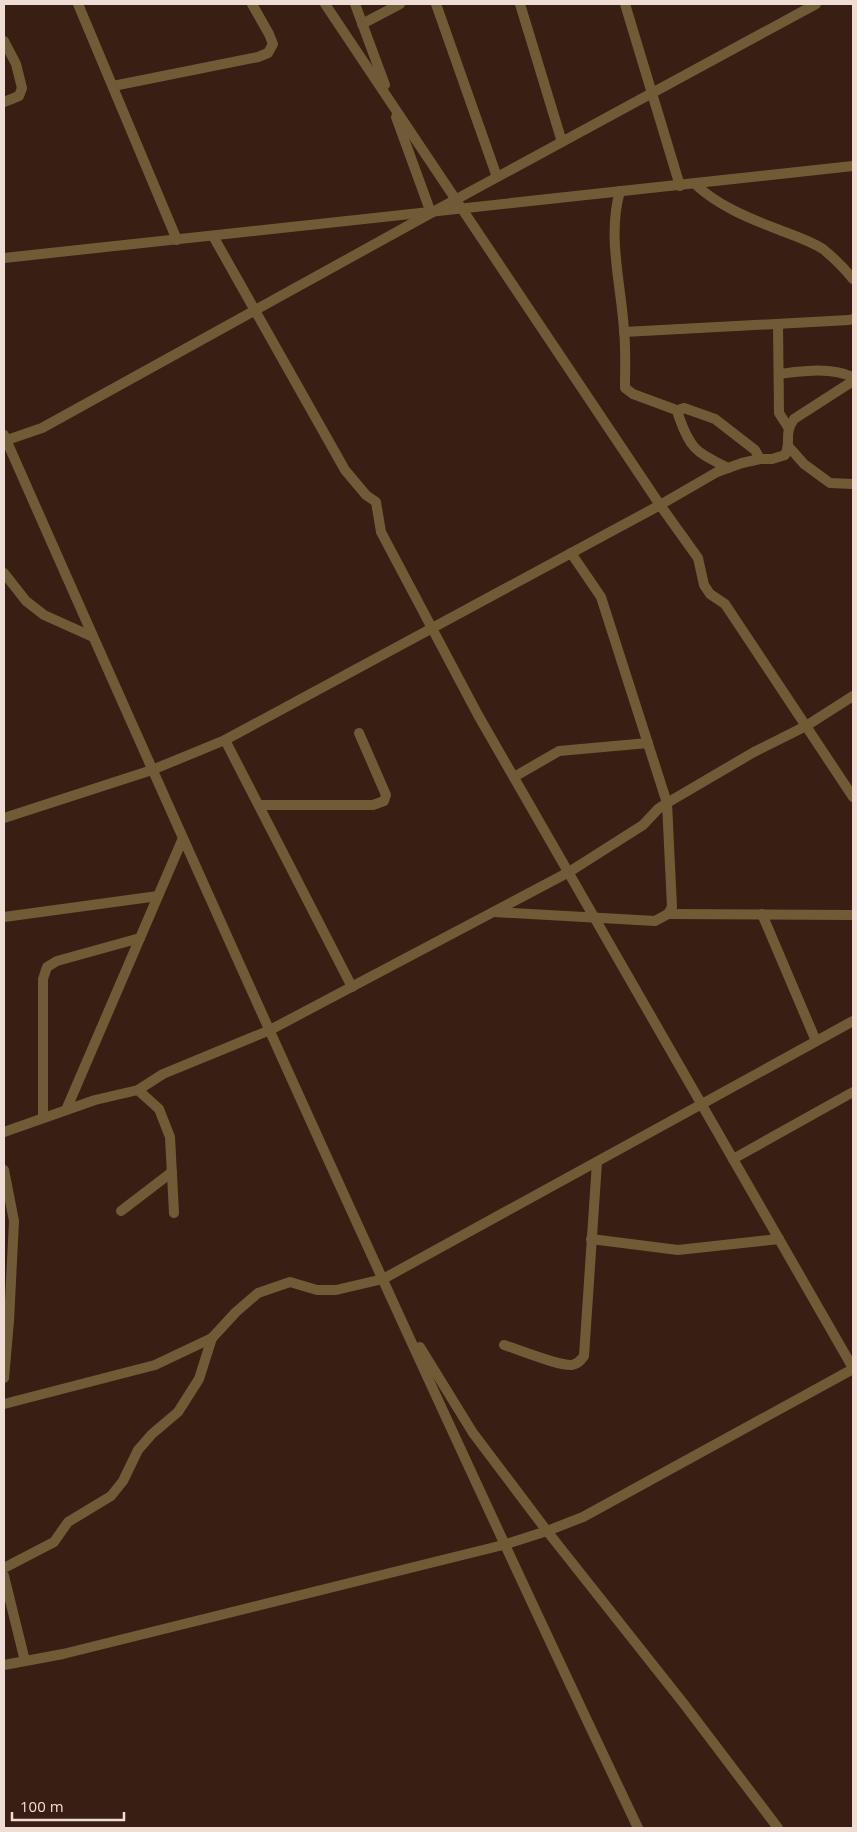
<svg xmlns="http://www.w3.org/2000/svg" width="857" height="1832" font-family="'Open Sans',sans-serif">
<rect width="100%" height="100%" fill="#391e13"/>
<g fill="none" stroke-linecap="round" stroke-linejoin="round">
<g stroke="#6f5c37" stroke-width="10">
<polyline points="78,4 177,240"/>
<polyline points="325,4 660,505 698,558 704,585 710,594 725,604 853,797"/>
<polyline points="355,4 385,85"/>
<polyline points="436,4 497,177"/>
<polyline points="520,4 562,142"/>
<polyline points="625,4 680,186"/>
<polyline points="362,24 400,4"/>
<polyline points="4,41 16,64 22,88 19,96 4,102"/>
<polyline points="113,86 258,57 268,53 273,44 269,34 252,4"/>
<polyline points="396,117 431,213"/>
<path d="M695 184C717 205 748 218 777 229 792 235 809 240 823 249 834 258 844 268 853 279"/>
<path d="M620 191C607 236 621 284 624 330 626 349 625 369 625 388L633 394 679 411"/>
<polyline points="213,236 345,470 366,495 376,502 381,532 478,715 853,1368"/>
<polyline points="4,258 853,166"/>
<polyline points="778,325 779,413 788,427"/>
<polyline points="624,332 849,320 853,319"/>
<path d="M779 374C804 371 829 367 853 377"/>
<path d="M4 435C210 902 419 1367 638 1828"/>
<polyline points="4,441 42,428 431,213 816,4"/>
<polyline points="789,447 804,464 830,483 853,484"/>
<path d="M728 468C697 452 691 451 679 417L678 414 681 409 684 408 715 419 755 450 760 459"/>
<polyline points="4,573 26,601 44,615 93,637"/>
<polyline points="225,740 352,987"/>
<polyline points="514,777 559,751 648,743"/>
<polyline points="259,805 373,805 384,801 386,795 359,733"/>
<path d="M4 818 152 770 225 740 660 505 717 472 742 463 760 459H772L785 455C792 441 783 435 794 419L853 381"/>
<polyline points="494,912 655,921 668,914 672,907 667,803 601,597 571,553"/>
<polyline points="668,914 853,915"/>
<polyline points="762,914 816,1041"/>
<polyline points="4,917 158,896"/>
<polyline points="138,1090 159,1109 170,1137 174,1213"/>
<polyline points="66,1110 183,838"/>
<polyline points="43,1118 43,979 47,967 57,961 140,938"/>
<polyline points="4,1132 95,1100 138,1090 163,1074 270,1030 569,872 643,825 658,809 667,803 754,752 806,726 853,696"/>
<polyline points="733,1159 853,1092"/>
<polyline points="4,1170 14,1221 9,1321 4,1378"/>
<polyline points="121,1211 172,1172"/>
<polyline points="591,1239 678,1250 779,1239"/>
<path d="M504 1345C520 1350 558 1366 572 1365 578 1364 581 1360 584 1356L597 1162"/>
<polyline points="420,1347 473,1433 547,1531 684,1704 778,1828"/>
<polyline points="4,1404 155,1365 212,1338 236,1312 258,1293 290,1282 317,1290 336,1290 383,1279 853,1021"/>
<polyline points="4,1568 54,1542 68,1522 111,1496 123,1481 138,1450 152,1434 178,1412 199,1379 212,1338"/>
<polyline points="4,1576 25,1661"/>
<polyline points="4,1665 63,1654 503,1545 547,1531 583,1517 853,1369"/>
</g>
</g>
<rect width="857" height="1832" fill="none" stroke="#efddd5" stroke-width="10"/>
<path d="M12 1812v8h112v-8" fill="none" stroke="#efddd5" stroke-width="2.5"/>
<text x="20" y="1812" font-size="15" fill="#efddd5" stroke="#391e13" stroke-width="4" paint-order="stroke">100 m</text>
</svg>
